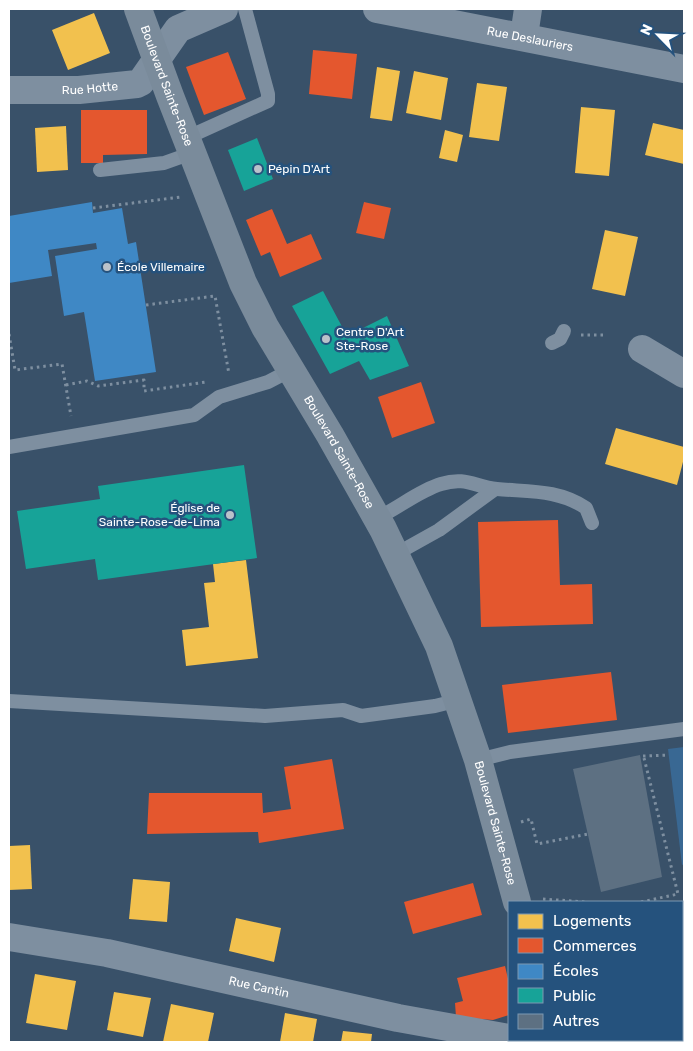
<svg xmlns="http://www.w3.org/2000/svg" width="693" height="1051" font-family="Rubik,sans-serif">
<rect width="100%" height="100%" fill="#395169"/>
<polygon fill="#396893" points="684,747 684,864 682,865 668,749"/>
<g fill="#f2c14e">
<polygon points="94,13 110,53 68,70 52,30"/>
<polygon points="377,67 400,71 392,121 370,118"/>
<polygon points="414,71 448,78 441,120 406,113"/>
<polygon points="477,83 507,87 499,141 469,137"/>
<polygon points="581,107 615,110 609,176 575,173"/>
<polygon points="653,123 684,130 684,164 645,155"/>
<polygon points="66,126 68,170 37,172 35,128"/>
<polygon points="445,130 463,135 457,162 439,158"/>
<polygon points="605,230 638,237 625,296 592,289"/>
<polygon points="616,428 684,447 684,458 677,485 605,464"/>
<polygon points="246,560 258,658 186,666 182,630 209,627 204,583 215,582 213,564"/>
<polygon points="30,845 32,889 9,890 9,846"/>
<polygon points="133,879 170,882 167,922 129,919"/>
<polygon points="236,918 281,928 274,962 229,951"/>
<polygon points="35,974 76,981 67,1030 26,1023"/>
<polygon points="114,992 151,998 143,1037 107,1030"/>
<polygon points="171,1004 214,1013 208,1042 163,1042"/>
<polygon points="285,1013 317,1019 313,1042 280,1042"/>
<polygon points="343,1031 372,1034 371,1042 341,1042"/>
</g>
<g fill="#e4572e">
<polygon points="313,50 357,54 352,99 309,94"/>
<polygon points="228,52 246,99 204,115 186,67"/>
<polygon points="81,110 147,110 147,154 103,155 103,163 81,163"/>
<polygon points="364,202 391,208 384,239 356,233"/>
<polygon points="272,209 287,244 311,234 322,259 280,277 270,252 261,256 246,220"/>
<polygon points="421,382 435,423 392,438 378,397"/>
<polygon points="558,520 560,585 592,584 593,624 481,627 478,522"/>
<polygon points="611,672 617,720 508,733 502,685"/>
<polygon points="332,759 344,829 259,843 258,832 147,834 149,793 262,793 263,813 291,809 284,767"/>
<polygon points="473,883 482,915 413,934 404,902"/>
<polygon points="505,966 509,983 509,1015 493,1020 456,1017 455,1003 463,1001 457,978"/>
<polygon points="682,1035 684,1035 684,1042 631,1042 631,1040 682,1040"/>
</g>
<polygon fill="#3f88c5" points="92,202 93,213 122,208 128,244 136,242 156,372 95,381 84,312 64,316 55,256 97,249 96,243 48,250 52,276 9,283 9,216"/>
<g fill="#17a398">
<polygon points="257,138 273,179 244,191 228,150"/>
<polygon points="323,291 347,336 387,316 409,366 370,380 359,361 330,374 292,306"/>
<polygon points="244,465 257,558 98,580 95,559 26,569 17,511 100,499 98,486"/>
</g>
<polygon fill="#5d7082" points="640,755 662,877 601,892 573,769"/>
<g fill="none" stroke-linecap="round" stroke-linejoin="round">
<g stroke="#7e8fa0" stroke-width="3" stroke-dasharray="2.5 4" stroke-linecap="butt">
<polyline points="93,208 181,197"/>
<polyline points="146,305 215,296 229,374"/>
<polyline points="9,334 15,370 62,364 71,416"/>
<polyline points="581,335 603,335"/>
<polyline points="66,385 87,381 98,386 144,380 144,391 206,382"/>
<polyline points="643,756 669,755"/>
<polyline points="521,822 531,819 537,844 588,834"/>
<polyline points="543,899 586,902"/>
<polyline points="641,902 678,894 644,758"/>
</g>
<g stroke="#7e8fa0" stroke-width="14">
<polyline points="186,138 268,101 268,94 245,9"/>
<polyline points="100,170 164,163 192,153"/>
<polyline points="552,343 560,339 564,331"/>
<polyline points="9,447 194,415 219,397 268,382 291,370"/>
<path d="M377 518C399 508 418 491 441 484 466 476 475 487 497 489 528 492 558 489 586 508L592 523"/>
<polyline points="396,554 439,530 495,489"/>
<polyline points="9,701 265,716 343,710 361,716 435,706 459,700"/>
<polyline points="478,760 510,752 684,729"/>
</g>
<g stroke="#7e8fa0" stroke-width="28">
<path id="s1" d="M377 9 684 69"/>
<polyline points="524,36 528,9"/>
<path id="s2" d="M9 90H79L137 84 141 82 178 29 224 9"/>
<polyline points="642,349 684,374"/>
<path id="s3" d="M9 937 107 953 398 1018 509 1038"/>
</g>
<g stroke="#7a8b9b" stroke-width="28">
<path id="s4" d="M138 9 170 96 243 283 265 327 330 435 383 529 439 646 478 760 517 902"/>
<polyline points="553,1040 553,1042"/>
</g>
</g>
<g fill="#bac2ca" stroke="#25527d" stroke-width="2">
<circle cx="258" cy="169" r="5"/>
<circle cx="107" cy="267" r="5"/>
<circle cx="326" cy="339" r="5"/>
<circle cx="230" cy="515" r="5"/>
</g>
<g text-anchor="middle" dominant-baseline="central" stroke-width="5" stroke-linejoin="round" paint-order="stroke">
<g font-size="12" fill="#fff" stroke="#25527d">
<text stroke="none"><textPath href="#s1" startOffset="156">Rue Deslauriers</textPath></text>
<text stroke="none"><textPath href="#s4" startOffset="82">Boulevard Sainte-Rose</textPath></text>
<text stroke="none"><textPath href="#s2" startOffset="81">Rue Hotte</textPath></text>
<text stroke="none"><textPath href="#s4" startOffset="488">Boulevard Sainte-Rose</textPath></text>
<text stroke="none"><textPath href="#s4" startOffset="892">Boulevard Sainte-Rose</textPath></text>
<text stroke="none"><textPath href="#s3" startOffset="255">Rue Cantin</textPath></text>
</g>
<g font-size="12" fill="#fff" stroke="#25527d" text-anchor="start">
<text x="268" y="169">Pépin D'Art</text>
<text x="117" y="267">École Villemaire</text>
<text x="336" y="332">Centre D'Art<tspan x="336" dy="14">Ste-Rose</tspan></text>
<text x="220" y="508" text-anchor="end">Église de<tspan x="220" dy="14">Sainte-Rose-de-Lima</tspan></text>
</g>
</g>
<rect width="693" height="1051" fill="none" stroke="#ffffff" stroke-width="20"/>
<rect x="508" y="901" width="175" height="140" fill="#25527d" stroke="#7c97b1"/>
<rect x="518" y="914" width="25" height="15" fill="#f2c14e" stroke="#7c97b1"/>
<text x="553" y="926" font-size="15" fill="#ffffff">Logements</text>
<rect x="518" y="938" width="25" height="15" fill="#e4572e" stroke="#7c97b1"/>
<text x="553" y="951" font-size="15" fill="#ffffff">Commerces</text>
<rect x="518" y="964" width="25" height="15" fill="#3f88c5" stroke="#7c97b1"/>
<text x="553" y="976" font-size="15" fill="#ffffff">Écoles</text>
<rect x="518" y="988" width="25" height="15" fill="#17a398" stroke="#7c97b1"/>
<text x="553" y="1001" font-size="15" fill="#ffffff">Public</text>
<rect x="518" y="1014" width="25" height="15" fill="#5d7082" stroke="#7c97b1"/>
<text x="553" y="1026" font-size="15" fill="#ffffff">Autres</text>
<g transform="translate(658 35) rotate(294)" stroke="#25527d" stroke-width="4" paint-order="stroke">
<path d="M0-4L9 19L0 12L-9 19Z" fill="#ffffff"/>
<text y="-8" font-size="14" font-weight="bold" text-anchor="middle" fill="#ffffff">N</text>
</g>
</svg>
